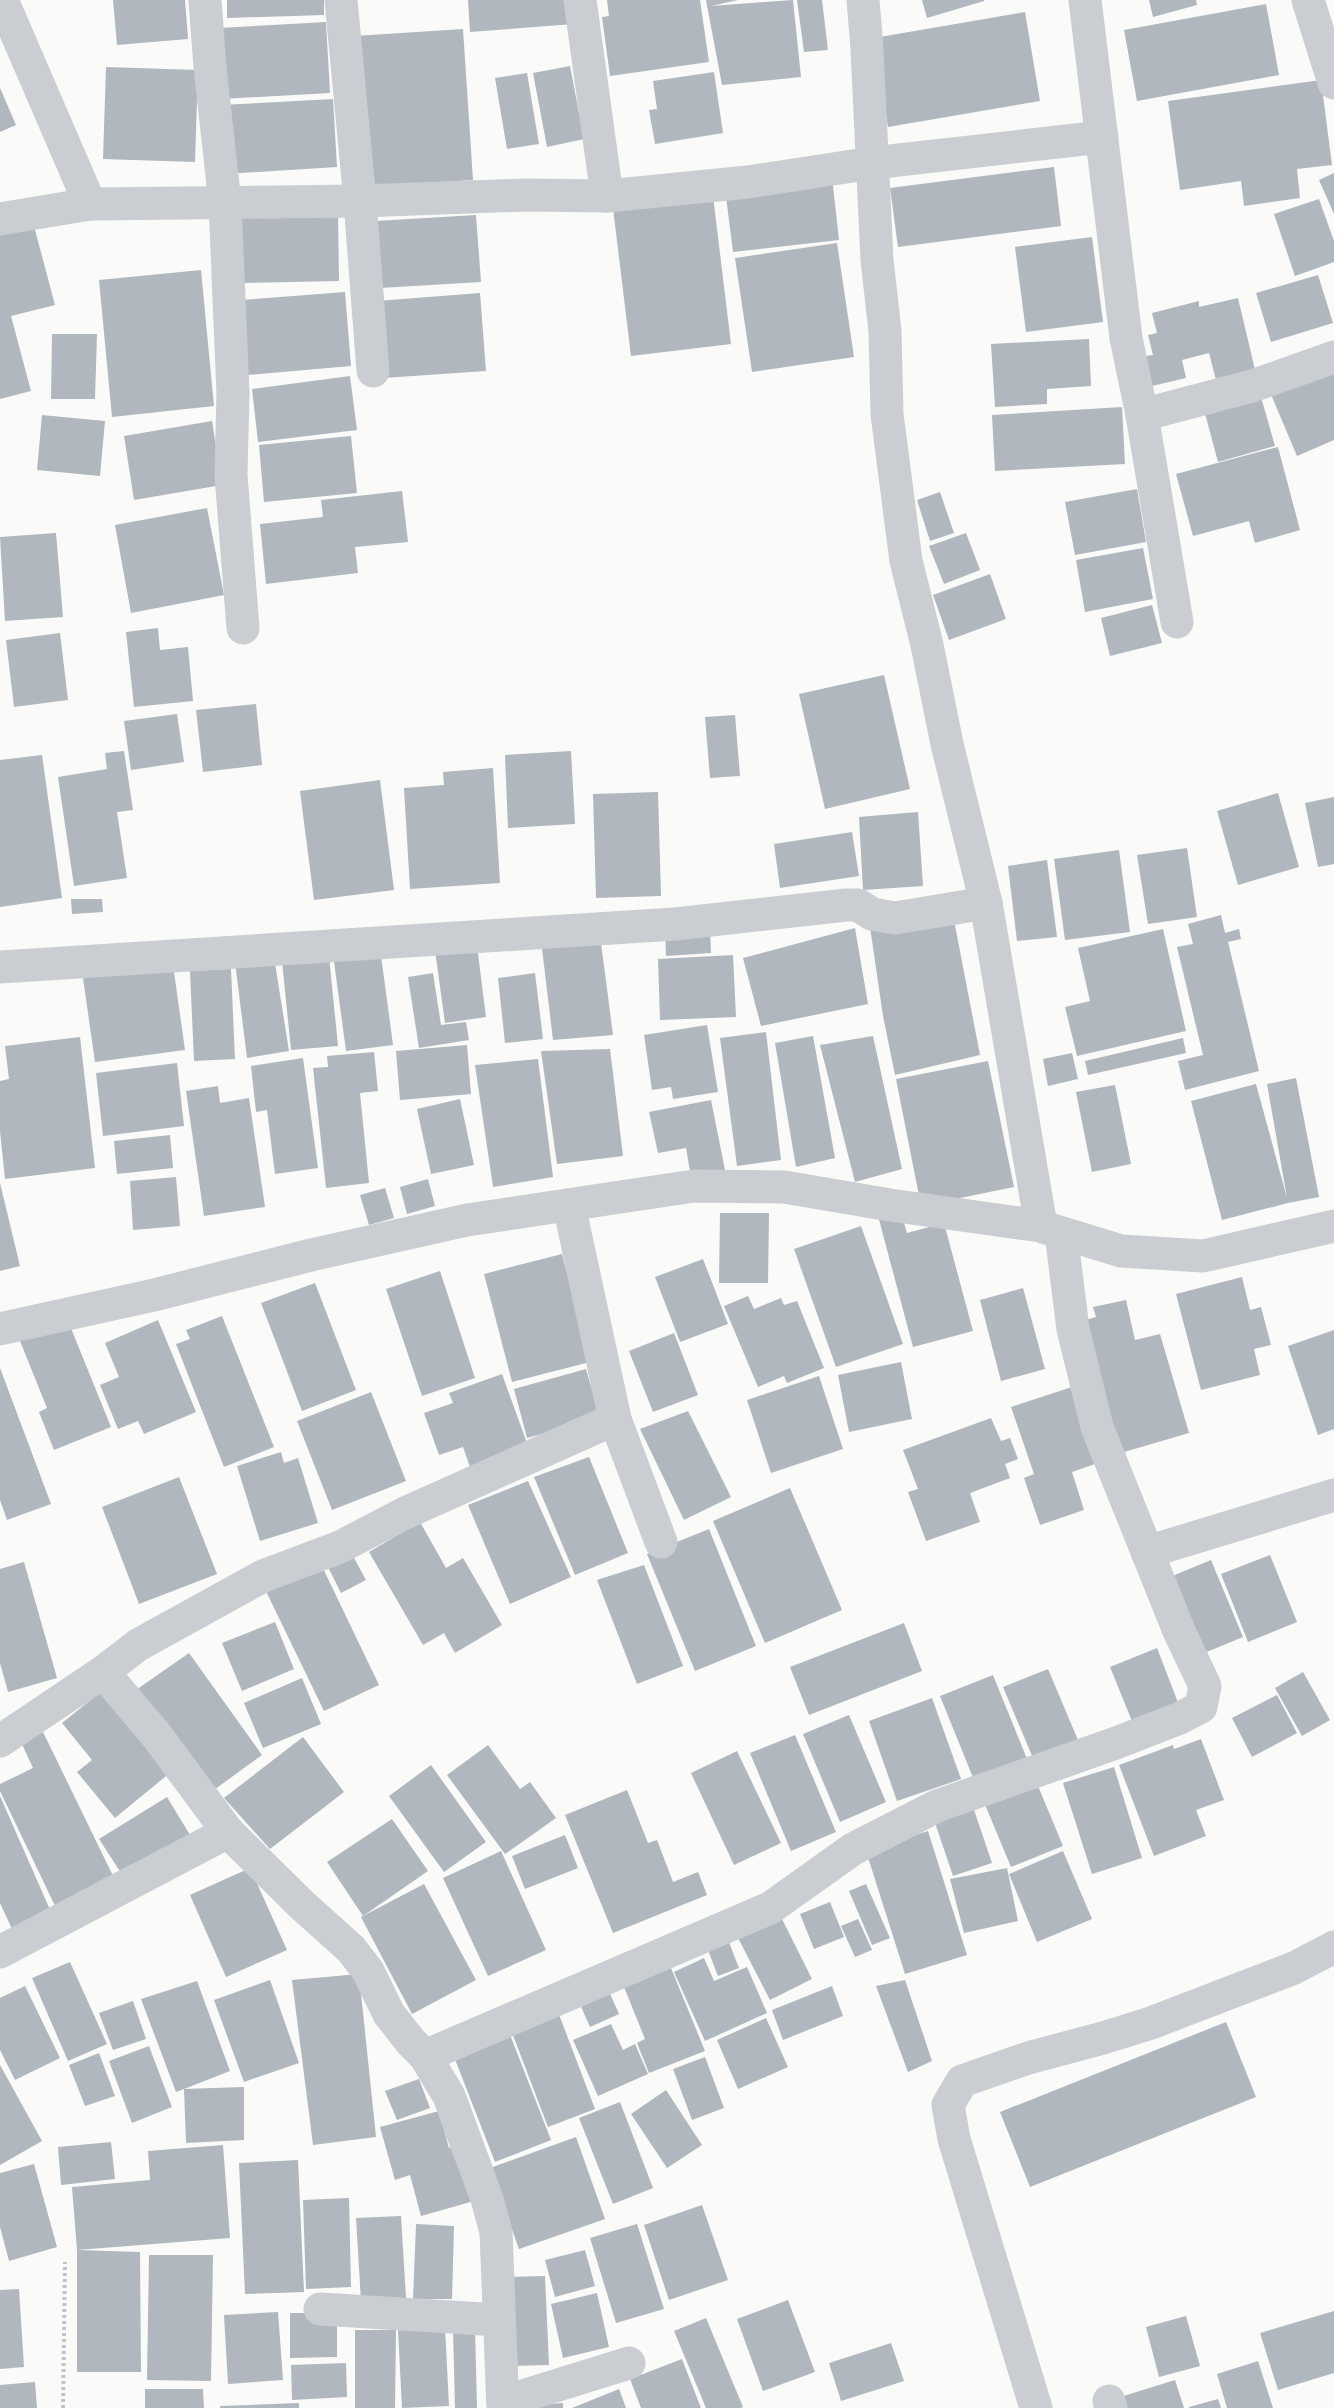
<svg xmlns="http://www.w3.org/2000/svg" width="1334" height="2408" font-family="'Golos Text',sans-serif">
<rect width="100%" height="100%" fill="#fafaf8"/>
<g fill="#b0b7bf">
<polygon points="113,0 185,0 188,39 117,45"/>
<polygon points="227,0 324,0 324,15 227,18"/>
<polygon points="468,0 572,0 574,24 470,32"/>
<polygon points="607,0 700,0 709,62 610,76 602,17 609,16"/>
<polygon points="706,0 738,0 711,6 793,0 801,77 722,85"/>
<polygon points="797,0 822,0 828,50 804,52"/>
<polygon points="922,0 984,0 984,1 927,18"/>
<polygon points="1149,0 1196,0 1197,5 1153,17"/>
<polygon points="1266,4 1279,75 1137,101 1124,30"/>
<polygon points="1025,12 1040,101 888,127 874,38"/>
<polygon points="326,22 330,93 222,99 218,28"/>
<polygon points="463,29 473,180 364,187 355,36"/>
<polygon points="570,66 584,139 547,147 533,73"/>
<polygon points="106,67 198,70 195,162 103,159"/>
<polygon points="714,72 723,133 655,144 649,110 657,109 653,81"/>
<polygon points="527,73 539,144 507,149 495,78"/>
<polygon points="1321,80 1332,165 1297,169 1300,198 1244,206 1241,181 1180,190 1168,101"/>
<polygon points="0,88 16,125 0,132"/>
<polygon points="333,99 337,167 225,174 221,105"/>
<polygon points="1054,167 1061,226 898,247 890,188"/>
<polygon points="1334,173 1334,214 1319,180"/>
<polygon points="832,177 839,240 733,252 725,189"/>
<polygon points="713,196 731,344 631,356 613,208"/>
<polygon points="1319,199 1334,241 1334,262 1295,276 1274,214"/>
<polygon points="338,212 339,281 242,283 240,213"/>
<polygon points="476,215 481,282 380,288 376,221"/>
<polygon points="34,226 55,305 11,316 31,391 0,399 0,235"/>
<polygon points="1092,237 1103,322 1026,332 1015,247"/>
<polygon points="837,243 854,357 752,372 735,258"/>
<polygon points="201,270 214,406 112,417 99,280"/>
<polygon points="1318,275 1333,323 1271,342 1256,293"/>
<polygon points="345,292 351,366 248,375 242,300"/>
<polygon points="480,293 486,371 383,378 377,301"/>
<polygon points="1238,298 1256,374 1217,384 1209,353 1182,360 1186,378 1152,386 1145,356 1153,355 1148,335 1157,333 1152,313 1199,301 1199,307"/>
<polygon points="52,334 97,334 95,399 51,399"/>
<polygon points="1089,339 1091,386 1047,389 1047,404 995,407 991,344"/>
<polygon points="1334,363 1334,440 1297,456 1269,390"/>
<polygon points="350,376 357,430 258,442 252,389"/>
<polygon points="1259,390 1275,446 1218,462 1203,406"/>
<polygon points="1122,407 1125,464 995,471 992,415"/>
<polygon points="42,415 105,421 100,476 37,470"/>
<polygon points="212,421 222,485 134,500 124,436"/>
<polygon points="351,436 357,493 264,502 259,445"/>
<polygon points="1278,447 1300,530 1255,543 1249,521 1193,536 1176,474"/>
<polygon points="1137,489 1146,542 1075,555 1065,502"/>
<polygon points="402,491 408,542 355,547 358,573 266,584 260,524 323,517 321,500"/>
<polygon points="940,492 954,533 930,541 917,500"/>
<polygon points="207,508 224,595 131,613 115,525"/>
<polygon points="56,533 63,617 5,621 0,537"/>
<polygon points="966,533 980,570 944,584 929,546"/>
<polygon points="1143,548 1153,599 1085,612 1076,560"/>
<polygon points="990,574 1006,619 949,640 933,595"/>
<polygon points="1152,605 1162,643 1110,656 1101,618"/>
<polygon points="158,628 160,650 188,647 193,701 134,707 126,632"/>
<polygon points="60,633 68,700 14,707 6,640"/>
<polygon points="884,675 910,789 825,809 799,694"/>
<polygon points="256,704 262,765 203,772 196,710"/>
<polygon points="177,714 184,762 131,770 124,721"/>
<polygon points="735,715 740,776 710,778 705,717"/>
<polygon points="124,751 133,810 117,812 127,878 74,886 58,777 107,769 105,753"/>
<polygon points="571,751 575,824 508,828 505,755"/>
<polygon points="42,755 62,898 0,907 0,760"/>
<polygon points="493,768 500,883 410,889 404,788 444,785 443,772"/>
<polygon points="380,780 394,890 314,900 300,791"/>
<polygon points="658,792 661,896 596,898 593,794"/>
<polygon points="1278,793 1299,867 1238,885 1217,811"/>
<polygon points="1334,797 1334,864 1318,867 1305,803"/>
<polygon points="918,812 923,886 863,890 859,817"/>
<polygon points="852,832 859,876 780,888 774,844"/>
<polygon points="1187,848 1197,917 1148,924 1137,855"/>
<polygon points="1119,850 1130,932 1065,940 1054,859"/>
<polygon points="1047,860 1057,937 1017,941 1008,866"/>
<polygon points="71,899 102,899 103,912 72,914"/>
<polygon points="953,915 980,1055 895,1075 883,1016 870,927"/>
<polygon points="1221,915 1225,933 1239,929 1241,939 1228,942 1259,1071 1185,1090 1178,1061 1203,1055 1177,947 1193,944 1188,924"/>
<polygon points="710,926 711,953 666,956 665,928"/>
<polygon points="855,928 868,1004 761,1026 743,958"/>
<polygon points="1163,929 1186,1031 1077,1056 1065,1007 1090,1001 1078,948"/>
<polygon points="600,935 613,1035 553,1040 541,940"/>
<polygon points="476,938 486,1017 445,1023 434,943"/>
<polygon points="380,948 393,1045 346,1051 333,954"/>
<polygon points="733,955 736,1017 660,1020 658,959"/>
<polygon points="329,956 338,1046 291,1050 282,961"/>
<polygon points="274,957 289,1051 247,1058 235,962"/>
<polygon points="173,965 185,1050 95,1062 83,978"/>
<polygon points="231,969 235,1059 194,1061 190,971"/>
<polygon points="433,973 441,1025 466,1022 469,1040 419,1048 408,977"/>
<polygon points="535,973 543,1039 505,1043 498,978"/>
<polygon points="707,1025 718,1092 673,1099 671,1087 652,1090 644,1035"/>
<polygon points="766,1032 781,1160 737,1166 720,1038"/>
<polygon points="813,1036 835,1158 796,1167 775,1043"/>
<polygon points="873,1036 902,1169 855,1182 820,1045"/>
<polygon points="80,1037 95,1168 5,1179 0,1131 0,1081 9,1079 5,1046"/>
<polygon points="1183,1038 1186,1053 1088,1075 1085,1061"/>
<polygon points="467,1045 471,1094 400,1100 396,1051"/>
<polygon points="610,1049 623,1156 557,1164 541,1051"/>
<polygon points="374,1052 378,1091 360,1093 369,1183 326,1188 313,1068 328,1067 327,1056"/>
<polygon points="1072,1053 1078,1079 1048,1086 1043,1059"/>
<polygon points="303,1058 318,1168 275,1174 267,1110 256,1112 251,1066"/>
<polygon points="538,1059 553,1177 493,1187 475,1065"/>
<polygon points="988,1061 1014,1187 921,1206 896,1079"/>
<polygon points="177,1063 184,1126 103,1136 96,1073"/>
<polygon points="1296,1078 1319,1197 1288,1203 1222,1220 1191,1101 1256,1084 1287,1198 1267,1084"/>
<polygon points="1115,1085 1131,1164 1092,1172 1076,1092"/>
<polygon points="218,1086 220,1103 249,1098 265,1207 204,1216 186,1091"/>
<polygon points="460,1099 474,1165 431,1174 417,1109"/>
<polygon points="711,1100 725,1170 691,1177 686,1148 658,1153 649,1112"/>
<polygon points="170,1135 173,1168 117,1174 114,1141"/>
<polygon points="176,1177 180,1226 133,1230 130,1181"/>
<polygon points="428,1179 435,1206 407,1214 400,1187"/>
<polygon points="0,1183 20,1266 0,1271"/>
<polygon points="385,1188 394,1218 369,1225 360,1195"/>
<polygon points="900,1210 907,1233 944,1223 973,1331 913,1347 878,1216"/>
<polygon points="720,1213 769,1213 768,1283 719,1283"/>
<polygon points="861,1226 903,1344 836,1367 794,1249"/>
<polygon points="562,1254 590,1362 512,1382 484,1274"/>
<polygon points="703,1259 728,1324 680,1342 655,1277"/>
<polygon points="440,1271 475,1378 422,1396 386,1289"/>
<polygon points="1242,1277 1250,1310 1261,1307 1271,1345 1254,1349 1260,1375 1201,1390 1176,1294"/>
<polygon points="315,1283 356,1390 302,1411 261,1303"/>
<polygon points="1023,1288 1045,1369 1001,1381 980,1300"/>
<polygon points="748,1296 754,1309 781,1298 784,1305 797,1301 824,1368 787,1383 784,1376 758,1387 724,1306"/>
<polygon points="1126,1300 1135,1340 1160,1334 1189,1433 1114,1455 1074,1323 1096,1317 1093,1307"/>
<polygon points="66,1316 111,1427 54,1450 39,1412 47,1408 18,1336"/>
<polygon points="222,1316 274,1447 224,1467 176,1344 190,1339 186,1330"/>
<polygon points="158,1320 196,1412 144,1434 138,1421 118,1429 100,1385 119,1377 105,1343"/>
<polygon points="1334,1330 1334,1429 1318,1435 1288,1346"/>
<polygon points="674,1333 698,1395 653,1412 629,1351"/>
<polygon points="901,1362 912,1419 849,1432 838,1375"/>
<polygon points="0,1368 51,1504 7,1520 0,1500"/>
<polygon points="586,1369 600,1418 527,1438 514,1389"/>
<polygon points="502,1374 528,1446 470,1467 463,1447 439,1455 424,1413 453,1403 449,1393"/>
<polygon points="819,1376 843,1449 771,1473 747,1400"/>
<polygon points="1072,1387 1098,1463 1072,1472 1084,1510 1040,1525 1024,1478 1034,1474 1011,1407"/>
<polygon points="371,1392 406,1481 332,1510 297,1421"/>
<polygon points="688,1411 731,1497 684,1520 640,1429"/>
<polygon points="991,1418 1001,1441 1010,1438 1018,1459 1005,1464 1010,1478 970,1493 980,1522 926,1541 908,1492 918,1489 903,1450"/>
<polygon points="281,1452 284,1463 298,1458 318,1523 260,1541 237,1466"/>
<polygon points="589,1457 628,1553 575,1575 534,1477"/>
<polygon points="179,1477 217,1574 139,1604 102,1507"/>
<polygon points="528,1481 571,1577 510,1604 468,1505"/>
<polygon points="790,1488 842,1610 765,1643 713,1521"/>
<polygon points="420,1522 446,1568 463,1558 502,1625 455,1653 444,1633 423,1645 369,1552"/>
<polygon points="709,1529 756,1646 695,1671 647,1554"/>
<polygon points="348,1547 366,1580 341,1593 324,1559"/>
<polygon points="1270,1555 1297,1622 1248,1642 1221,1574"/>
<polygon points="318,1558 379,1685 324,1711 263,1585"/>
<polygon points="1211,1560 1243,1637 1197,1656 1165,1579"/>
<polygon points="24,1562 57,1678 8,1692 0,1663 0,1569"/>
<polygon points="644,1565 683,1666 637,1684 597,1580"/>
<polygon points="275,1622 294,1669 242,1691 222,1643"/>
<polygon points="904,1623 922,1671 809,1715 790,1667"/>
<polygon points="1157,1648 1182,1713 1136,1731 1110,1667"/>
<polygon points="189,1653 262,1755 207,1795 133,1692"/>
<polygon points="1048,1669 1078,1740 1033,1758 1003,1687"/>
<polygon points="1303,1672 1330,1720 1302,1736 1275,1688"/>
<polygon points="993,1675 1027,1759 974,1780 940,1696"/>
<polygon points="302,1678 321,1724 263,1748 244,1703"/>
<polygon points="103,1690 171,1772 115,1818 77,1772 92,1760 62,1723"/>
<polygon points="1277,1695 1297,1733 1252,1757 1232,1718"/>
<polygon points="932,1698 961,1779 897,1801 869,1721"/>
<polygon points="849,1715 886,1802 840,1822 803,1734"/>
<polygon points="43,1732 116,1882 57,1910 0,1791 0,1784 33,1768 21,1742"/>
<polygon points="795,1735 836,1832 791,1851 750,1753"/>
<polygon points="303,1737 344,1792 270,1849 224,1798"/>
<polygon points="1201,1739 1224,1800 1196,1810 1206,1836 1154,1856 1119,1765 1173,1745 1174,1749"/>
<polygon points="488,1745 520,1789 530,1782 556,1818 505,1854 447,1775"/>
<polygon points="737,1751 781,1843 734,1865 691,1773"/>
<polygon points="431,1765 486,1842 444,1872 389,1796"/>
<polygon points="1114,1767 1142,1858 1092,1874 1063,1783"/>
<polygon points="1033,1774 1063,1846 1011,1867 981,1795"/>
<polygon points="627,1790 648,1843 657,1840 673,1882 698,1872 707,1895 613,1933 565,1815"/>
<polygon points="0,1796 51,1912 12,1929 0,1903"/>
<polygon points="167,1797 190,1835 123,1876 99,1839"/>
<polygon points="971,1801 992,1863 953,1876 932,1814"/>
<polygon points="392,1819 428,1871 363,1916 327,1862"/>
<polygon points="928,1831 967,1955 905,1974 866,1851"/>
<polygon points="565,1835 578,1868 525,1889 512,1856"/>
<polygon points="501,1851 546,1950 488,1976 443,1878"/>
<polygon points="1063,1851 1092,1919 1037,1942 1009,1874"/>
<polygon points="250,1868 287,1950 226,1977 190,1895"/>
<polygon points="1007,1868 1018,1921 964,1933 950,1879"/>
<polygon points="424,1884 476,1980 412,2014 361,1917"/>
<polygon points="866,1884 890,1938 872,1945 849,1891"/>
<polygon points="830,1902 844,1937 814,1949 800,1914"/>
<polygon points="780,1915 812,1979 770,2000 737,1936"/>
<polygon points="858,1919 872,1950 855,1957 841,1926"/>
<polygon points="725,1932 739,1968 718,1976 704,1940"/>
<polygon points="704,1958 714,1981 747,1967 767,2013 705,2041 674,1972"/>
<polygon points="70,1962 107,2044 68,2061 32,1978"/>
<polygon points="671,1968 705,2051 649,2073 637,2043 645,2039 624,1987"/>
<polygon points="359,1974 376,2137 313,2145 292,1980"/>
<polygon points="270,1980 299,2063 244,2082 214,2000"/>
<polygon points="604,1980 619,2014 590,2027 575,1993"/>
<polygon points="905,1980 932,2061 908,2072 876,1986"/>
<polygon points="197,1981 230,2071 184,2089 244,2087 244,2140 186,2143 184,2089 176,2092 141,1999"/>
<polygon points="25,1986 60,2058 15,2080 0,2050 0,1998"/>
<polygon points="832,1986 843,2016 783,2040 772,2010"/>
<polygon points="133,2001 146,2039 113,2050 99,2013"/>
<polygon points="555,2004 595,2109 548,2127 508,2022"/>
<polygon points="766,2018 788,2067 738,2089 717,2040"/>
<polygon points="1226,2022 1256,2097 1030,2187 1000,2112"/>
<polygon points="611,2024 623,2050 635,2044 648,2074 598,2096 573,2040"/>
<polygon points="507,2027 551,2140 495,2162 451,2049"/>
<polygon points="149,2046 172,2107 132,2123 109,2061"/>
<polygon points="99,2053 115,2096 85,2106 69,2065"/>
<polygon points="705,2057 724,2108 692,2120 673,2069"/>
<polygon points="0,2065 42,2141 0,2165"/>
<polygon points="419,2079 430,2108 397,2120 385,2091"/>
<polygon points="666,2090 702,2145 667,2168 631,2114"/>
<polygon points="620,2102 653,2188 613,2204 579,2118"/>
<polygon points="439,2111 449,2148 458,2145 474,2201 421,2216 410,2175 395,2180 380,2127"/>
<polygon points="576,2137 605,2219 519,2249 490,2168"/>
<polygon points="111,2142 115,2179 61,2185 58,2147"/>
<polygon points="223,2145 230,2238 77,2250 72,2187 150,2180 148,2151"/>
<polygon points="298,2160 304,2292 245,2294 239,2163"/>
<polygon points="34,2164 57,2247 9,2261 0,2227 0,2173"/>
<polygon points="349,2198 351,2287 306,2289 303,2200"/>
<polygon points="702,2205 728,2280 669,2300 644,2225"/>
<polygon points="401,2216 406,2298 361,2301 356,2218"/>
<polygon points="416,2224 454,2226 452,2299 413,2299"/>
<polygon points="637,2224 664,2309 616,2323 590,2238"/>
<polygon points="77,2250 140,2252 141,2372 77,2372"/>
<polygon points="585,2250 595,2286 555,2297 545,2260"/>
<polygon points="149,2255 213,2255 211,2381 147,2380"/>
<polygon points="545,2276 549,2365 508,2366 504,2277"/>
<polygon points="19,2289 24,2367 0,2369 0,2290"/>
<polygon points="597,2293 609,2347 563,2358 551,2304"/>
<polygon points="788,2300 815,2372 763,2391 737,2319"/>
<polygon points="1334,2311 1334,2373 1278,2390 1260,2333"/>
<polygon points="278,2312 283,2380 228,2384 224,2315"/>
<polygon points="290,2313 337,2313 337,2357 290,2358"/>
<polygon points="1186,2316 1200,2366 1159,2377 1146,2327"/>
<polygon points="706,2318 743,2407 741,2408 706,2408 674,2331"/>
<polygon points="445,2327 449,2406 402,2408 398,2330"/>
<polygon points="453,2329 475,2329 477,2408 455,2408"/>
<polygon points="355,2330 396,2330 395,2408 355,2408"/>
<polygon points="891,2343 904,2381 841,2401 829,2363"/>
<polygon points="682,2359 701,2408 641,2408 630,2379"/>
<polygon points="1258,2361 1273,2408 1227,2408 1217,2374"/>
<polygon points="346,2363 347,2397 292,2400 291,2365"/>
<polygon points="1175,2380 1184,2408 1120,2408 1117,2398"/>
<polygon points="35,2382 37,2408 0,2408 0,2385"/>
<polygon points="145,2389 203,2389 204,2408 145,2408"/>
<polygon points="619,2389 626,2408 572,2408"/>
<polygon points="1218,2399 1221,2408 1189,2408 1189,2407"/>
<polygon points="299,2403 299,2408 220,2408 220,2406"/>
<polygon points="563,2403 563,2408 522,2408 522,2406"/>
</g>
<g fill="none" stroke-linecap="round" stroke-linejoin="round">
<polyline stroke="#c1c4c6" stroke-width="4" stroke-dasharray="3 3" stroke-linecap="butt" points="63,2408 65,2262"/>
<g stroke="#cacdd1" stroke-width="33">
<polyline points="2,0 90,204"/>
<polyline points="205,0 210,67 225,203 233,393 231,475 243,628"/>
<polyline points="341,0 360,201 373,371"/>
<polyline points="580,0 607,196"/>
<polyline points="1085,0 1126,338 1142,415 1177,622"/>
<polyline points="1308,0 1334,83"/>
<polyline points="0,219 90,204 360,201 526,195 607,196 748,182 872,163 1102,137"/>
<polyline points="1142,415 1252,386 1334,357"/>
<polyline points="0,967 675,924 846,905 858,905 872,914 895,918 986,903"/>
<polyline points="1043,1227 1121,1251 1203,1256 1334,1226"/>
<polyline points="615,1419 661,1542"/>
<polyline points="1147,1552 1334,1495"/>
<polyline points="103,1672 157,1736 228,1832 302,1905 351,1949 368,1971 389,2014 411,2042 425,2056 449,2096 487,2199 496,2232 503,2408"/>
<polyline points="0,1741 103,1672 138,1645 263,1576 340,1547 405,1513 615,1419 569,1205"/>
<polyline points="0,1952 228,1832"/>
<polyline points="425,2056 770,1908 853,1849 937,1806 1116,1743 1180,1718 1201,1707 1205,1686 1179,1631 1097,1427 1073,1329 1061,1233"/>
<polyline points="320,2309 499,2320"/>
<polyline points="1109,2401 1111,2408"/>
<polyline points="503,2402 629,2363"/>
<polyline points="1036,2408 954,2139 948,2105 962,2081 1028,2058 1103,2038 1151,2023 1294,1968 1334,1947"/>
</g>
<polyline stroke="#cacdd1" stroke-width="33" points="0,1329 154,1295 311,1255 467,1220 694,1186 784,1187 890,1205 1041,1226 986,903 947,744 927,645 906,561 887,414 885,331 877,260 867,49 863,0"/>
</g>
</svg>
